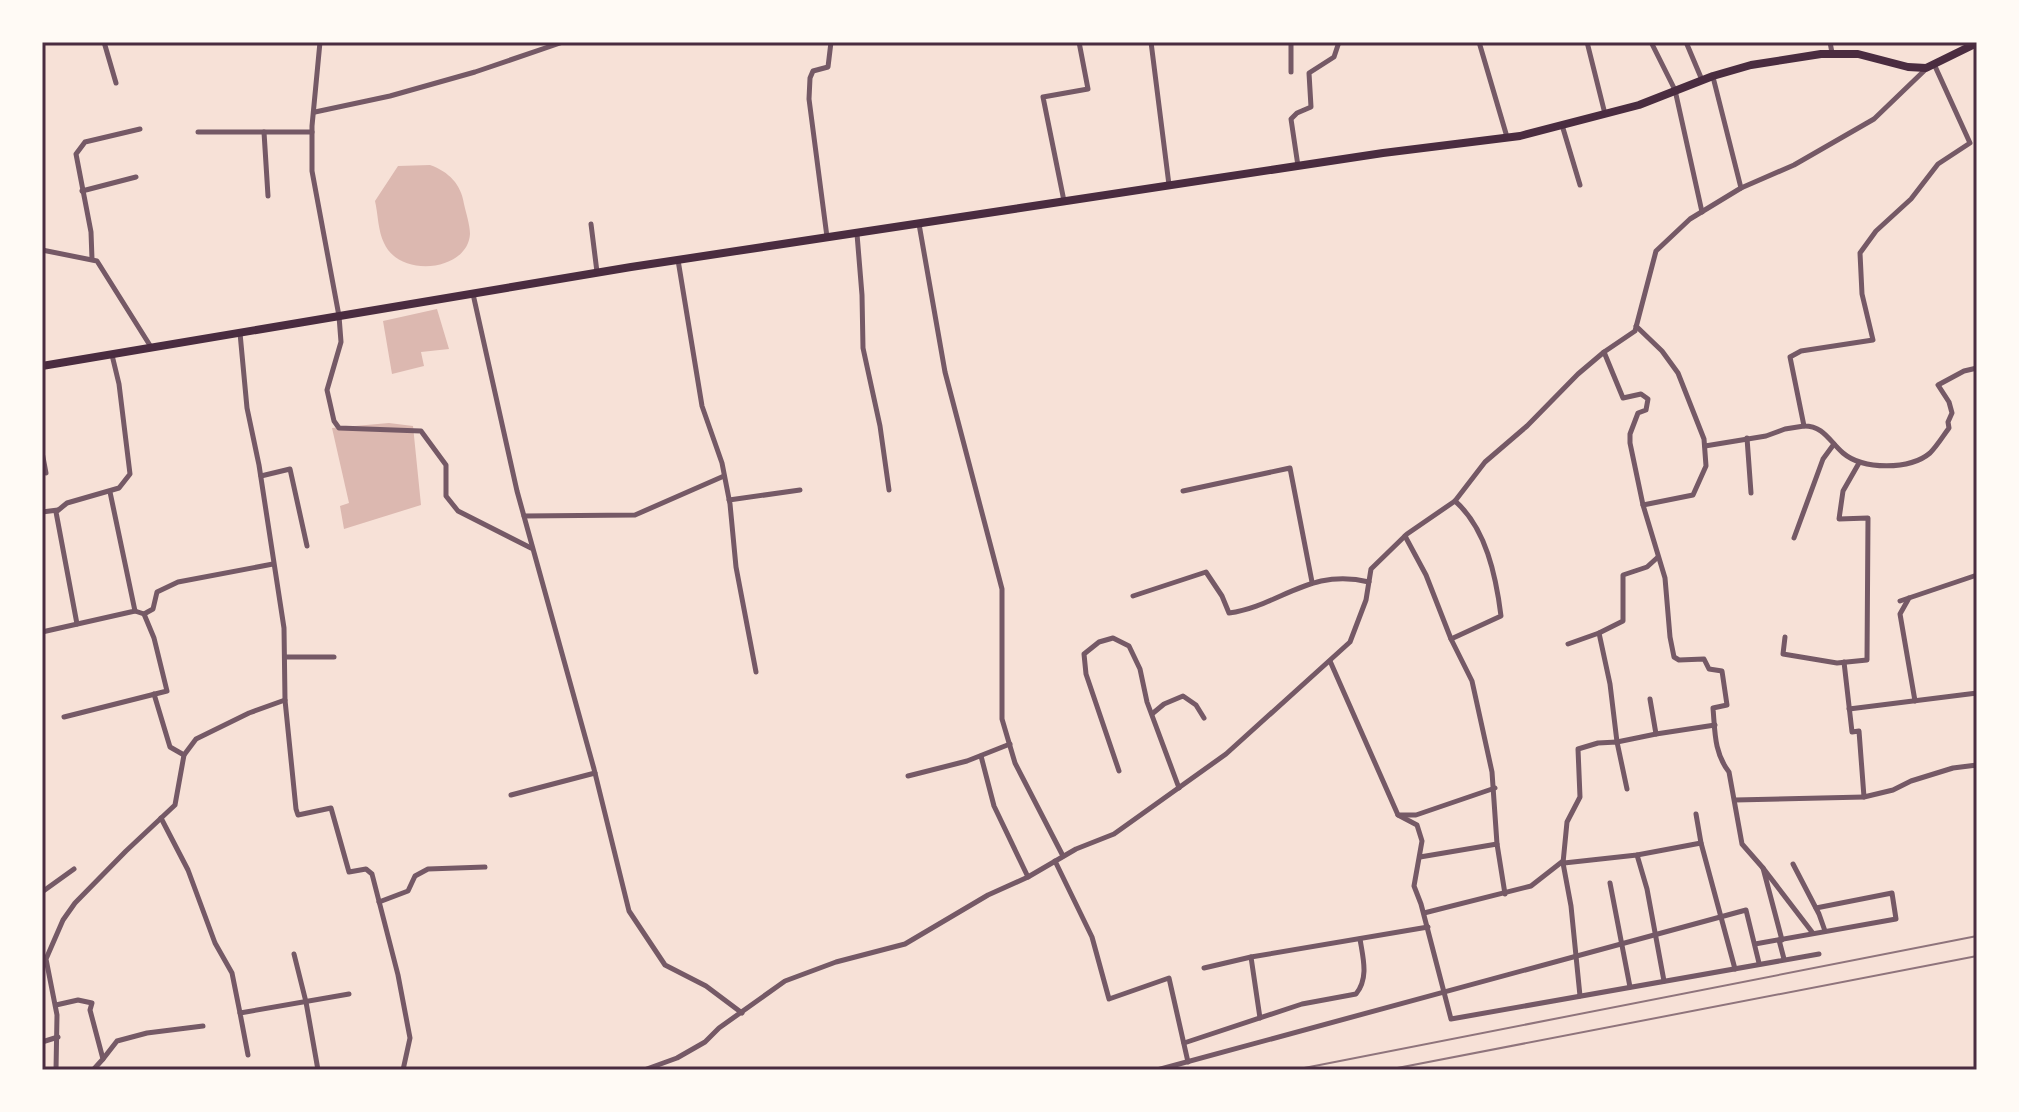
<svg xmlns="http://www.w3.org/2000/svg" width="2019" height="1112" font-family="'Source Sans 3',sans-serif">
<rect width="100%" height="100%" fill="#f7e1d7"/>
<g fill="#dcb8b0">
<path d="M430 165C449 172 461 184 464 204 466 213 470 225 470 234 468 271 400 279 384 243 378 231 378 214 375 201L398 166Z"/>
<polygon points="437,309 449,349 421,352 424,366 392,374 383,321"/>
<polygon points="389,423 413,426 421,505 344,529 340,506 349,503 332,428"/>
</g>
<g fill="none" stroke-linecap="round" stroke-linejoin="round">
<g stroke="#755966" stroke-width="5">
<polyline points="104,42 116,83"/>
<polyline points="320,42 312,126 312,171 339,316 341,342 327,390 334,421 339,428 421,431 446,465 446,496 458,511 531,548"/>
<polyline points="1151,42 1169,185"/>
<polyline points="1291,42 1291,72"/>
<polyline points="1479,42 1507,137"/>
<polyline points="1587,42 1605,114"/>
<polyline points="1651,42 1675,90 1702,212"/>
<polyline points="1686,42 1702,80"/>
<polyline points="1830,42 1832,53"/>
<path d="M1934 64 1970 143 1938 164 1911 199 1876 231 1860 253 1862 294 1873 340 1801 351 1790 357 1804 426C1824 426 1829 441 1843 453 1863 470 1910 470 1930 453 1937 446 1943 436 1949 428L1948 422 1952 413 1949 402 1938 385 1964 371 1977 368"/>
<polyline points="1713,77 1741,188"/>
<polyline points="315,112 390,96 475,72 563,42"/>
<polyline points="1562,125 1580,185"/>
<polyline points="198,132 312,132"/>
<polyline points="264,132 268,196"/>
<polyline points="1298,166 1291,119 1297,113 1311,107 1309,73 1334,57 1339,42"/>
<polyline points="82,191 136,177"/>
<polyline points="1064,201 1043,97 1088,89 1079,42"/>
<polyline points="591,224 597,272"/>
<polyline points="919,224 945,372 1002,589 1002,719 1015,763 1063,856"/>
<polyline points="857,234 862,295 863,348 880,426 889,490"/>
<polyline points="827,237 809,99 810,78 813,71 828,67 831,42"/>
<polyline points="42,250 97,261 151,347"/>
<polyline points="92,259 91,232 76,154 85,142 140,129"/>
<polyline points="678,260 702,406 722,463 730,504 736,567 756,672"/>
<polyline points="473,294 517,491 594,769 629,911 665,965 706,986 742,1013"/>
<polyline points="240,333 247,408 259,465 284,628 285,700 296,809 298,815 331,808 349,872 366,869 372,874 398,975 410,1038 403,1070"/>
<polyline points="1604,352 1623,398 1641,394 1648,399 1646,410 1638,413 1630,434 1630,443 1643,505 1693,495 1706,466 1704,439 1678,373 1662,351 1636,326"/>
<polyline points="1747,438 1751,493"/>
<polyline points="1705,446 1766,436 1785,429 1804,426"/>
<polyline points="42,452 46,473"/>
<polyline points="261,476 290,469 307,546"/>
<polyline points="1183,491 1290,468 1312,582"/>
<polyline points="729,500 800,490"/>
<path d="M1643 505 1665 578 1670 637 1674 657 1679 660 1704 659 1709 669 1722 671 1727 705 1713 708C1715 731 1714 753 1729 772L1742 844 1763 868"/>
<polyline points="42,512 58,510"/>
<polyline points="524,516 635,515 724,476"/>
<polyline points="1405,536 1426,575 1451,639 1472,681 1492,772 1497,844 1505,894"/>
<polyline points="1794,538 1823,459 1834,444"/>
<path d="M1133 596 1206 572 1222 596 1229 613C1280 606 1310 567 1369 582"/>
<polyline points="1909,598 1900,614 1915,701"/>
<polyline points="1900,601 1977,575"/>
<polyline points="144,614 153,609 157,592 178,582 273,564"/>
<polyline points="77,624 56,512 67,503 119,488 130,474 119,384 112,355"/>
<polyline points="42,632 135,611 110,492"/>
<polyline points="1785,637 1783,654 1837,663 1867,660 1868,518 1839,519 1843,491 1859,463"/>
<path d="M1451 639 1501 616C1496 576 1486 528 1455 501"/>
<polyline points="1568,644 1599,633"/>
<polyline points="285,657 334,657"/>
<polyline points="1330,661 1398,815 1416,815 1495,788"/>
<polyline points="1844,662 1852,732 1859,731 1864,797 1893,790 1911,781 1953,768 1977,765"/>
<polyline points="154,694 170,747 184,755"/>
<polyline points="1650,699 1656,734 1715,725"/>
<polyline points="1849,709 1977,693"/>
<polyline points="1152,714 1164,704 1183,696 1196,705 1204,718"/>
<polyline points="64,717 167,691 154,638 144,614 135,611"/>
<polyline points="1656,734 1617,742 1610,684 1599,633 1623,621 1623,575 1647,567 1658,557"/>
<polyline points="981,756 994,806 1028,877"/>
<polyline points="1119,771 1086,674 1084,654 1099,642 1113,638 1129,646 1140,669 1147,702 1179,788"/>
<polyline points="908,776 967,761 1010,744"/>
<polyline points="511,795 595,773"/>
<polyline points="1735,800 1864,797"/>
<polyline points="1696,814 1701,843 1735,969"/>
<polyline points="1398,815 1417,825 1422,841 1414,886 1421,904 1451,1019 1819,954"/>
<polyline points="161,818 188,870 215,943 232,973 240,1013"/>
<polyline points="1637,855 1647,889 1664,981"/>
<polyline points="1420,857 1497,844"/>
<polyline points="1055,861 1092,937 1109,999 1169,978 1188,1062"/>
<polyline points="1564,863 1637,855 1701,843"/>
<polyline points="1793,864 1819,914 1825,931"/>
<polyline points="1610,883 1630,987"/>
<polyline points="42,892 74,869"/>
<polyline points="379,902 408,891 415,876 428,869 485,867"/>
<polyline points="1424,913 1531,886 1563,861"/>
<polyline points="1779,940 1784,959"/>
<polyline points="1782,940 1763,868 1812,932"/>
<polyline points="1755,944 1896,919 1892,893 1816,908"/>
<polyline points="294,954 306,1002 318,1070"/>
<polyline points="1251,957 1260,1018"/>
<polyline points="1204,968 1251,957 1428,927"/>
<polyline points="1580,996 1571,906 1563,863 1567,822 1580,797 1578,749 1598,743 1617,742 1627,789"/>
<polyline points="56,1005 78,1000 92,1003 90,1010 103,1059 93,1070"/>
<polyline points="42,1042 58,1037"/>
<path d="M1184 1043 1302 1004 1356 994C1369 978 1363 958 1360 939"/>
<polyline points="248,1055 240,1013 349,994"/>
<polyline points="103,1059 117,1041 147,1033 203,1026"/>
<polyline points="56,1070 57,1015 46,959 63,920 75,903 126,851 175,805 184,755 196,739 249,713 285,700"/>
<polyline points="644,1070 677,1058 705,1042 719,1028 785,981 836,962 905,944 988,895 1028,877 1076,849 1114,834 1226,754 1350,642 1366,600 1371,569 1407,534 1455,501 1485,462 1527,426 1578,374 1604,352 1635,331 1656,251 1690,219 1741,188 1794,165 1874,119 1926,69"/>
<polyline points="1157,1070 1746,910 1759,963"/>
</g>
<polyline stroke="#4a2c40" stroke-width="8" points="42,366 631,267 1383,153 1520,136 1639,105 1713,76 1751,65 1821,54 1858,54 1908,67 1926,68 1977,43"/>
<g stroke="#8f747c" stroke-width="2">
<polyline points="1294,1070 1977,936"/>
<polyline points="1387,1070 1977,956"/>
</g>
</g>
<rect width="2019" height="1112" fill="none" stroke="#fffaf5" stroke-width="88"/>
<rect x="44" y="44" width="1931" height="1024" fill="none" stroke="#4a2c40" stroke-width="3"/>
</svg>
